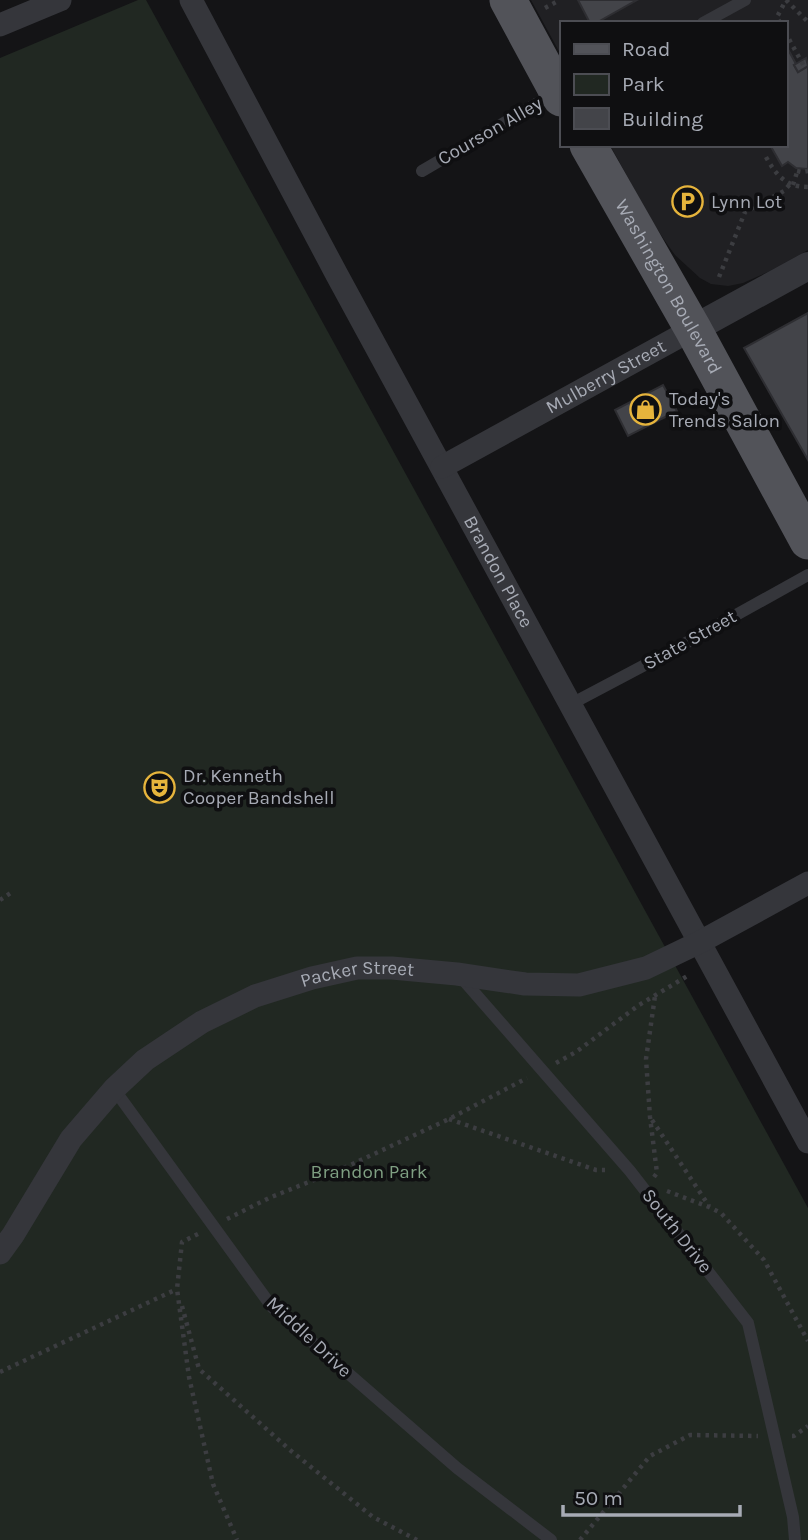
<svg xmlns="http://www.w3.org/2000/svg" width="808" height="1540" font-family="Karla,sans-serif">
<rect width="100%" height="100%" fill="#141416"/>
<polygon fill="#202023" points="531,0 808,0 808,250 770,271 743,283 728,286 711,284 700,278 675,255 665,241 650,218 610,145 785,145 785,23 561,23 561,55"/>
<polygon fill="#212822" points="138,0 146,0 808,1208 808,1540 0,1540 0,58"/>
<g fill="#434449" stroke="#2e2e32" stroke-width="2">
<polygon points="578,0 637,0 596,23 590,23"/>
<polygon points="785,44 796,64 785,70"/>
<polygon points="785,44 796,64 794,65 798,72 808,66 808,168 807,169 796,168 788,162 782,166 770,145 785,145"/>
<polygon points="806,58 808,66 798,72 794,65"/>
<polygon points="808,313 808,460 744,348"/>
<polygon points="663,385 677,411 628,436 615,410"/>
</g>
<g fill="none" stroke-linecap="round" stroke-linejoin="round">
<g stroke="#3c3d41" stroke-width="4.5" stroke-dasharray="3.5 5" stroke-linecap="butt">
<polyline points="786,0 808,22"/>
<polyline points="545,8 560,0"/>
<polyline points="780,23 777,17 786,0"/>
<polyline points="785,32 805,68"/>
<path d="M766 157C776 175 786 187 808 187"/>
<polyline points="797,171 802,172 808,171"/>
<polyline points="793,185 798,169"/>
<polyline points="719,277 745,212 784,191 790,184"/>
<polyline points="0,900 12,892"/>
<polyline points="556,1063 576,1052 639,1005 689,975"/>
<polyline points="449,1119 596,1170 605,1170"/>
<polyline points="652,1120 709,1206"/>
<polyline points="654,1177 657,1173 650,1117 646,1059 655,996"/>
<polyline points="667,1191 709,1207 721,1213 764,1260 808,1341"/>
<polyline points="227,1219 269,1198 346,1167 449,1119 527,1078"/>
<polyline points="198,1234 182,1242 177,1289 189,1377 213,1484 237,1540"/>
<polyline points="182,1306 199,1369 290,1450 373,1517 417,1540"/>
<polyline points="0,1372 177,1289"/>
<polyline points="792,1436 794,1436 808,1426"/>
<polyline points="580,1540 650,1456 690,1435 758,1436"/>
</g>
<g stroke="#35363b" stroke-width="12">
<polyline points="703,23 745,0"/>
<polyline points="422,171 555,93"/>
<polyline points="571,704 675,649 808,575"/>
<polyline points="459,975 630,1171 748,1323 793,1517 795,1540"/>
<polyline points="114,1089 272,1307 457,1468 551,1540"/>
</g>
<g stroke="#35363b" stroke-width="23">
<path id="s1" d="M191 0 337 275 808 1142"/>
<polyline points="0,25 60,0"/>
<path id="s2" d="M442 467 693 329"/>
<path id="s3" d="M0 1253 13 1235 71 1139 114 1089 145 1060 202 1022 255 996 312 978 357 968H392L457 974 525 984 579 985 646 968 700 942 808 883"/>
</g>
<polyline stroke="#35363b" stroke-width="28" points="693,329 808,266"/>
<g stroke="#525359" stroke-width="37">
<polyline points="508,0 561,98"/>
<path id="s4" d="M588 145 693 329 808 541"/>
</g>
</g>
<defs>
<symbol id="parking-ring" viewBox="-11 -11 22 22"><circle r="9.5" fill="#0f0f11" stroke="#e6b43c" stroke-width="1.5"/><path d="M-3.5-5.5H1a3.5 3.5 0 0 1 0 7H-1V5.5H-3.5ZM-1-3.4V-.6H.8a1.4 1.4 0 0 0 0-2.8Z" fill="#e6b43c"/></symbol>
<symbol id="shop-ring" viewBox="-11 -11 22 22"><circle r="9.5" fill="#0f0f11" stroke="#e6b43c" stroke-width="1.5"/><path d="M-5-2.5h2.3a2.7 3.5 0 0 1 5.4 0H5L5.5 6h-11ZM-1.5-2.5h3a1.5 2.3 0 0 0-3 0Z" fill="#e6b43c"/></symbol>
<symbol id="theatre-ring" viewBox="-11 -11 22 22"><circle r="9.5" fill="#0f0f11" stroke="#e6b43c" stroke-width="1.5"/><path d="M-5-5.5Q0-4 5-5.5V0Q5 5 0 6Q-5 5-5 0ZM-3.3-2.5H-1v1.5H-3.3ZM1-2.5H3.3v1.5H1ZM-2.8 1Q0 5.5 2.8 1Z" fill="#e6b43c"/></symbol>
</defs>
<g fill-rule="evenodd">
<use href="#parking-ring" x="670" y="184" width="35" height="35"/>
<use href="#shop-ring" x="628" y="392" width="35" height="35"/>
<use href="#theatre-ring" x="142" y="770" width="35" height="35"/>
</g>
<g text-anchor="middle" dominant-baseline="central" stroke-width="7" stroke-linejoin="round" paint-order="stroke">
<g font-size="19" fill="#a7abb5" stroke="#0f0f11">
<text transform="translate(490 131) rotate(-30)">Courson Alley</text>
<text stroke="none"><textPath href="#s4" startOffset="163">Washington Boulevard</textPath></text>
<text stroke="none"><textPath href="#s2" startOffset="187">Mulberry Street</textPath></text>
<text stroke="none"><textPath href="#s1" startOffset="649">Brandon Place</textPath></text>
<text transform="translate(690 640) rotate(-29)">State Street</text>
<text stroke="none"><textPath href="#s3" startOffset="476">Packer Street</textPath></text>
<text transform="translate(677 1231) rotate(52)">South Drive</text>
<text transform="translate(309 1337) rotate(43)">Middle Drive</text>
</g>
<g font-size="19" fill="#a7abb5" stroke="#0f0f11" text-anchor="start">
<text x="711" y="202">Lynn Lot</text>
<text x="669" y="399">Today's<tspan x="669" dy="22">Trends Salon</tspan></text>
<text x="183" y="776">Dr. Kenneth<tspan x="183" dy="22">Cooper Bandshell</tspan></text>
</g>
<g font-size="19" fill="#7f9f82" stroke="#0f0f11">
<text x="369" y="1172">Brandon Park</text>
</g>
</g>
<rect x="560" y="21" width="228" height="126" fill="#0f0f11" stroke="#4c4d53" stroke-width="2"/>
<rect x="574" y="44" width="35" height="10" fill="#525359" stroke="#4c4d53" stroke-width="2"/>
<text x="622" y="56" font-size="21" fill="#a7abb5">Road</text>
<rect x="574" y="74" width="35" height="21" fill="#212822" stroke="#4c4d53" stroke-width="2"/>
<text x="622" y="91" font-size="21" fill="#a7abb5">Park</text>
<rect x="574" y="108" width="35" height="21" fill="#434449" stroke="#4c4d53" stroke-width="2"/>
<text x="622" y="126" font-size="21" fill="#a7abb5">Building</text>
<path d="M563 1505v10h177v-10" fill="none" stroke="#a7abb5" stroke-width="3.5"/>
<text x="574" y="1505" font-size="21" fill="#a7abb5" stroke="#0f0f11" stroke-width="5" paint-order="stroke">50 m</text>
</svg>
